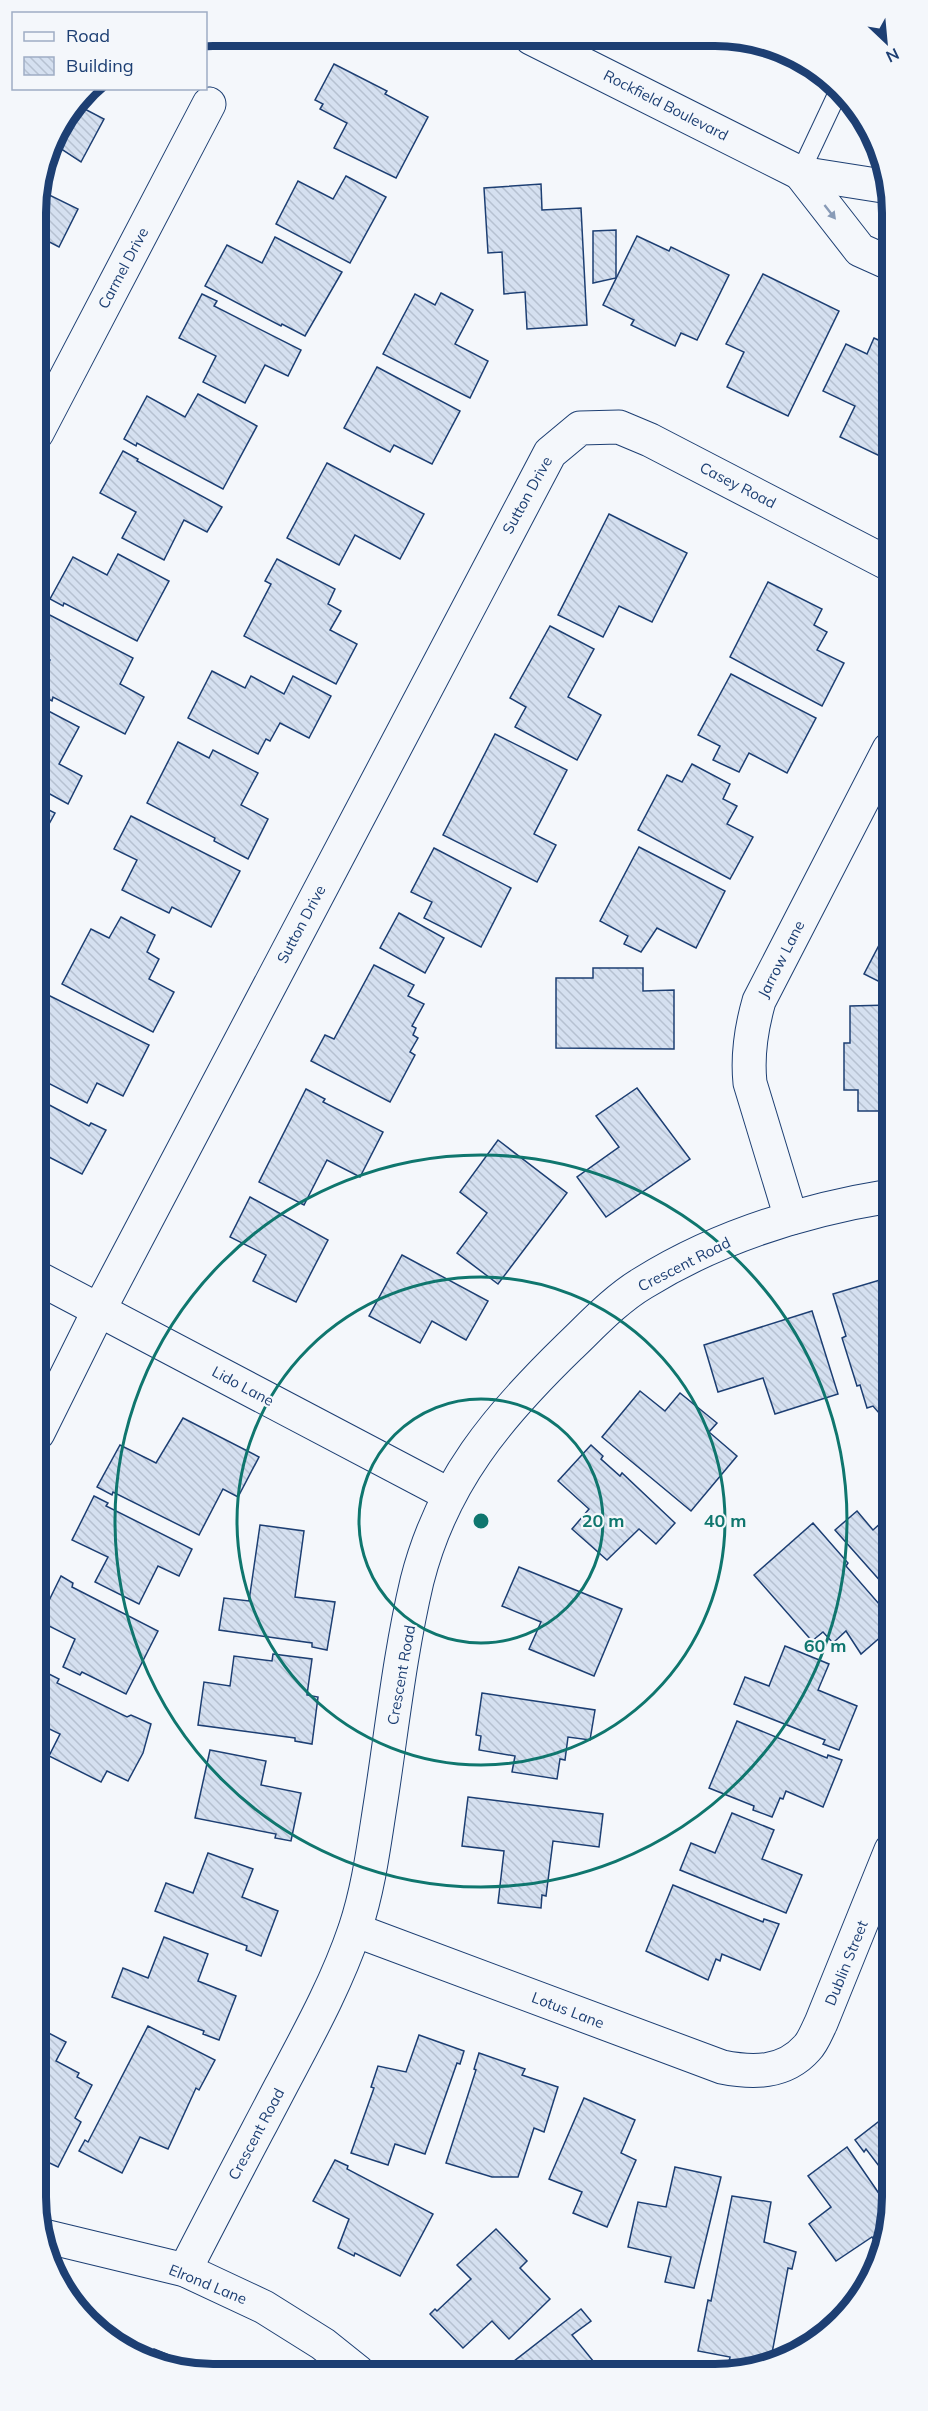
<svg xmlns="http://www.w3.org/2000/svg" width="928" height="2411" font-family="Mulish,sans-serif">
<defs>
<pattern id="building-back-hatch" width="6" height="6" patternUnits="userSpaceOnUse" patternTransform="scale(1.5)"><rect width="6" height="6" fill="#d5e0f0"/><path d="M-1 5l2 2M0 0l6 6M5-1l2 2" fill="none" stroke="#b6c1d1"/></pattern>
</defs>
<rect width="100%" height="100%" fill="#f4f7fb"/>
<g fill="url(#building-back-hatch)" stroke="#1d3f73" stroke-width="1.5">
<polygon points="334,64 387,91 385,94 428,117 396,178 334,148 347,123 320,109 323,104 315,100"/>
<polygon points="77,105 104,119 81,162 52,143 54,135"/>
<polygon points="48,158 56,162 41,191 78,209 59,247 36,235 36,202"/>
<polygon points="346,176 386,197 350,263 276,224 298,181 333,199"/>
<polygon points="541,184 542,210 581,208 587,325 527,329 525,292 504,294 502,252 488,253 484,188"/>
<polygon points="616,230 616,278 593,283 593,231"/>
<polygon points="637,236 669,251 671,247 729,275 697,340 681,333 675,346 631,325 634,320 603,305"/>
<polygon points="275,237 342,272 305,336 282,324 281,326 205,286 227,245 262,263"/>
<polygon points="36,251 44,255 37,270"/>
<polygon points="763,274 839,311 788,416 727,387 744,352 726,344"/>
<polygon points="441,293 473,310 455,344 488,361 470,398 383,354 415,294 435,305"/>
<polygon points="202,294 217,301 214,306 301,350 288,376 265,365 245,403 203,382 216,356 179,338"/>
<polygon points="874,338 889,345 889,447 884,458 840,437 855,406 823,391 846,344 867,354"/>
<polygon points="377,367 460,411 432,464 394,445 390,452 344,428"/>
<polygon points="198,394 257,426 223,489 137,443 136,446 124,439 147,396 185,417"/>
<polygon points="123,451 138,459 137,461 222,507 207,532 184,520 164,560 122,538 136,512 100,493"/>
<polygon points="327,463 424,514 400,559 355,535 339,565 287,538"/>
<polygon points="609,514 687,553 652,622 619,606 603,637 558,615"/>
<polygon points="118,554 169,581 137,641 64,603 63,606 50,599 73,557 107,575"/>
<polygon points="277,559 335,589 328,604 341,611 330,630 357,644 336,684 244,636 271,584 265,581"/>
<polygon points="768,582 822,609 814,625 827,632 817,650 844,663 822,706 730,657"/>
<polygon points="40,610 133,658 120,684 144,697 125,734 53,697 52,701 37,693 37,683 50,660 37,653 37,615"/>
<polygon points="550,626 594,649 568,697 601,715 577,760 515,727 526,707 510,698"/>
<polygon points="212,671 245,688 251,676 284,694 293,676 331,696 309,738 280,723 270,741 266,739 258,754 188,718"/>
<polygon points="731,674 816,718 787,773 749,753 739,772 713,760 720,746 698,735"/>
<polygon points="37,705 79,727 59,764 82,776 68,804 37,787"/>
<polygon points="495,734 567,770 534,834 556,845 537,882 443,835"/>
<polygon points="178,742 209,758 213,750 258,773 241,805 268,819 248,859 214,841 215,838 147,803"/>
<polygon points="692,764 730,784 723,799 737,806 727,824 753,837 730,879 638,830 667,775 682,782"/>
<polygon points="37,804 55,813 37,846"/>
<polygon points="131,816 240,871 211,927 172,907 169,913 122,890 137,860 114,849"/>
<polygon points="639,847 725,891 696,948 657,928 641,952 624,944 628,936 600,921"/>
<polygon points="434,848 511,888 481,947 424,918 432,902 411,892"/>
<polygon points="399,913 444,938 425,973 380,948"/>
<polygon points="121,917 155,935 147,952 159,959 149,979 174,992 153,1032 62,984 91,929 109,938"/>
<polygon points="890,924 890,987 864,974"/>
<polygon points="374,965 414,985 408,996 424,1004 412,1026 416,1028 413,1035 418,1038 410,1052 415,1055 390,1102 311,1061 325,1035 334,1039"/>
<polygon points="593,968 643,968 643,991 674,990 674,1049 556,1048 556,978 593,978"/>
<polygon points="46,994 149,1045 123,1096 97,1083 87,1103 44,1081 48,1071 38,1066 38,1010"/>
<polygon points="890,1005 890,1111 858,1111 858,1090 844,1090 844,1043 850,1043 850,1006"/>
<polygon points="637,1088 690,1159 606,1217 577,1177 619,1147 596,1116"/>
<polygon points="306,1089 325,1099 323,1102 383,1132 360,1177 327,1160 304,1205 259,1182"/>
<polygon points="38,1099 89,1126 91,1123 106,1130 82,1174 47,1156 42,1164 38,1164"/>
<polygon points="498,1140 567,1193 498,1284 457,1253 487,1213 460,1192"/>
<polygon points="250,1197 328,1240 296,1302 253,1281 266,1255 230,1237"/>
<polygon points="402,1255 488,1301 466,1340 432,1321 420,1343 369,1316"/>
<polygon points="890,1277 890,1410 879,1413 873,1406 867,1408 860,1385 857,1386 842,1338 846,1336 833,1294"/>
<polygon points="812,1311 838,1394 775,1414 763,1378 718,1392 704,1345"/>
<polygon points="640,1391 665,1411 680,1393 717,1423 709,1432 737,1456 691,1511 602,1437"/>
<polygon points="183,1418 259,1457 238,1497 223,1489 199,1535 113,1492 112,1495 97,1487 120,1445 156,1463"/>
<polygon points="591,1445 603,1456 601,1459 620,1476 622,1473 675,1523 656,1544 639,1529 607,1560 572,1529 589,1509 558,1481"/>
<polygon points="94,1496 108,1503 106,1506 192,1549 179,1576 158,1566 139,1604 95,1582 108,1557 72,1540"/>
<polygon points="857,1511 873,1530 891,1514 891,1593 835,1530"/>
<polygon points="813,1523 848,1563 846,1566 886,1612 889,1609 891,1611 891,1628 861,1654 846,1631 833,1643 823,1632 812,1641 754,1575"/>
<polygon points="260,1525 304,1531 295,1597 335,1602 327,1650 312,1647 312,1643 219,1630 224,1598 249,1601"/>
<polygon points="519,1567 622,1609 594,1676 529,1649 541,1622 502,1606"/>
<polygon points="61,1576 73,1583 72,1587 158,1631 126,1694 82,1672 80,1675 63,1667 75,1639 39,1621"/>
<polygon points="785,1646 829,1664 818,1690 857,1706 839,1750 823,1744 825,1740 734,1704 745,1677 769,1686"/>
<polygon points="273,1654 312,1659 307,1695 318,1697 312,1744 295,1741 295,1738 198,1725 204,1682 230,1686 234,1656 272,1661"/>
<polygon points="45,1672 59,1679 57,1683 127,1717 131,1715 151,1724 143,1753 128,1781 107,1771 101,1782 49,1756 60,1734 39,1724 39,1684"/>
<polygon points="482,1693 595,1710 590,1740 568,1737 565,1760 560,1759 557,1779 512,1772 515,1756 479,1750 481,1736 476,1735"/>
<polygon points="737,1721 827,1758 828,1755 842,1760 823,1807 786,1791 783,1799 780,1798 772,1817 753,1810 754,1806 709,1788"/>
<polygon points="210,1750 266,1761 261,1785 301,1793 291,1841 275,1838 276,1834 195,1818"/>
<polygon points="468,1797 603,1814 599,1847 553,1841 546,1896 542,1895 541,1908 498,1903 504,1851 462,1846"/>
<polygon points="732,1813 774,1830 762,1859 802,1875 786,1913 680,1870 691,1843 715,1853"/>
<polygon points="208,1853 253,1869 242,1897 278,1911 261,1956 246,1950 247,1946 155,1911 166,1883 193,1893"/>
<polygon points="673,1885 763,1922 764,1919 779,1924 760,1970 722,1954 720,1961 716,1959 708,1980 646,1951"/>
<polygon points="164,1937 208,1954 198,1981 236,1996 219,2040 203,2034 204,2031 112,1997 123,1968 148,1978"/>
<polygon points="148,2026 215,2060 199,2090 196,2088 168,2149 140,2137 122,2173 79,2151 85,2140 88,2142"/>
<polygon points="39,2028 66,2042 56,2061 79,2073 77,2077 92,2085 75,2118 81,2122 58,2167 39,2158"/>
<polygon points="419,2035 464,2051 460,2064 457,2063 425,2154 395,2144 388,2165 351,2153 374,2088 371,2087 378,2066 406,2072"/>
<polygon points="479,2053 525,2069 522,2075 558,2087 544,2132 534,2128 518,2177 492,2177 446,2163 476,2070 474,2069"/>
<polygon points="584,2098 635,2120 621,2153 636,2160 607,2227 573,2213 582,2192 549,2179"/>
<polygon points="891,2112 892,2183 866,2149 864,2152 855,2140"/>
<polygon points="847,2147 891,2211 882,2251 872,2237 836,2261 809,2224 831,2207 808,2176"/>
<polygon points="335,2160 348,2166 347,2169 433,2214 400,2276 355,2253 354,2256 338,2248 349,2219 313,2201"/>
<polygon points="675,2167 721,2177 694,2288 665,2282 671,2257 628,2247 638,2202 666,2207"/>
<polygon points="732,2196 771,2202 764,2242 796,2252 792,2269 788,2268 770,2364 749,2372 727,2372 730,2357 698,2351 708,2300 711,2301"/>
<polygon points="496,2229 527,2261 520,2268 550,2299 509,2339 492,2321 463,2348 430,2314 435,2309 437,2311 471,2279 457,2265"/>
<polygon points="581,2309 591,2321 572,2335 602,2372 500,2372"/>
<polygon points="154,2349 198,2367 196,2372 179,2372 149,2362"/>
</g>
<g fill="none" stroke-linecap="round" stroke-linejoin="round">
<defs>
<polyline id="service" points="800,173 840,88"/>
<g id="minor">
<polyline points="37,433 209,104"/>
<path d="M791 1218 750 1083C747 1054 751 1029 759 1001L889 749"/>
<polyline points="38,1278 448,1494"/>
<polyline points="38,1433 99,1310 550,453 580,428 619,427 650,440 889,564"/>
<path d="M355 1930 722 2067C752 2073 784 2074 807 2048 813 2042 817 2031 821 2023L891 1850"/>
<polyline points="40,2235 185,2270 264,2307 323,2344 358,2372"/>
<path d="M185 2270C216 2209 249 2147 281 2086 308 2035 336 1985 355 1929 369 1887 374 1844 381 1800 392 1728 400 1653 417 1581 442 1482 498 1416 569 1347 592 1325 616 1299 643 1283 717 1237 804 1210 890 1196"/>
</g>
<g id="secondary">
<polyline points="531,38 800,173 889,187"/>
<polyline points="800,173 860,250 889,263"/>
</g>
</defs>
<use href="#service" stroke="#1d3f73" stroke-width="20"/>
<use href="#minor" stroke="#1d3f73" stroke-width="35"/>
<use href="#secondary" stroke="#1d3f73" stroke-width="35"/>
<use href="#service" stroke="#f4f7fb" stroke-width="18"/>
<use href="#minor" stroke="#f4f7fb" stroke-width="33"/>
<use href="#secondary" stroke="#f4f7fb" stroke-width="33"/>
</g>
<defs><path id="oneway-solid" d="M-6-.8H1V-3.2L6.5 0L1 3.2V.8H-6Z" transform="scale(1.5)"/></defs>
<use fill="#889bb7" href="#oneway-solid" transform="translate(830 212) rotate(52)"/>
<g fill="none" stroke="#0f766e" stroke-width="3">
<circle cx="481" cy="1521" r="122"/>
<circle cx="481" cy="1521" r="244"/>
<circle cx="481" cy="1521" r="366"/>
</g>
<g text-anchor="middle" dominant-baseline="central" stroke-width="4.5" stroke-linejoin="round" paint-order="stroke">
<g font-size="15" fill="#1d3f73" stroke="#f4f7fb">
<text transform="translate(666 105) rotate(27)">Rockfield Boulevard</text>
<text transform="translate(123 268) rotate(-62)">Carmel Drive</text>
<text transform="translate(738 485) rotate(27)">Casey Road</text>
<text transform="translate(527 495) rotate(-61)">Sutton Drive</text>
<text transform="translate(301 924) rotate(-62)">Sutton Drive</text>
<text transform="translate(781 959) rotate(-63)">Jarrow Lane</text>
<text transform="translate(684 1264) rotate(-27)">Crescent Road</text>
<text transform="translate(243 1386) rotate(28)">Lido Lane</text>
<text transform="translate(401 1675) rotate(-80)">Crescent Road</text>
<text transform="translate(846 1963) rotate(-68)">Dublin Street</text>
<text transform="translate(568 2010) rotate(21)">Lotus Lane</text>
<text transform="translate(256 2134) rotate(-62)">Crescent Road</text>
<text transform="translate(208 2284) rotate(22)">Elrond Lane</text>
</g>
</g>
<path d="M0 0H928V2411H0ZM213 46H715A167 167 0 0 1 882 213V2197A167 167 0 0 1 715 2364H213A167 167 0 0 1 46 2197V213A167 167 0 0 1 213 46Z" fill="#f4f7fb" fill-rule="evenodd"/>
<path fill="none" stroke="#1d3f73" stroke-width="8" d="M213 46H715A167 167 0 0 1 882 213V2197A167 167 0 0 1 715 2364H213A167 167 0 0 1 46 2197V213A167 167 0 0 1 213 46Z"/>
<circle cx="481" cy="1521" r="9" fill="#0f766e" stroke="#f4f7fb" stroke-width="3"/>
<g font-size="18" text-anchor="middle" font-weight="bold" fill="#0f766e" stroke="#f4f7fb" stroke-width="4.5" stroke-linejoin="round" paint-order="stroke">
<text x="603" y="1527">20 m</text>
<text x="725" y="1527">40 m</text>
<text x="825" y="1652">60 m</text>
</g>
<rect x="12" y="12" width="195" height="78" fill="#f4f7fb" stroke="#9eadc5" stroke-width="1.5"/>
<rect x="24" y="32" width="30" height="9" fill="#f4f7fb" stroke="#9eadc5" stroke-width="1.5"/>
<text x="66" y="42" font-size="18" fill="#1d3f73">Road</text>
<rect x="24" y="57" width="30" height="18" fill="url(#building-back-hatch)" stroke="#9eadc5" stroke-width="1.5"/>
<text x="66" y="72" font-size="18" fill="#1d3f73">Building</text>
<g transform="translate(886 42) rotate(154)" stroke="#f4f7fb" stroke-width="4.5" paint-order="stroke">
<path d="M0-4.5L10 22L0 15L-10 22Z" fill="#1d3f73"/>
<text y="-9" font-size="16" font-weight="bold" text-anchor="middle" fill="#1d3f73">N</text>
</g>
</svg>
